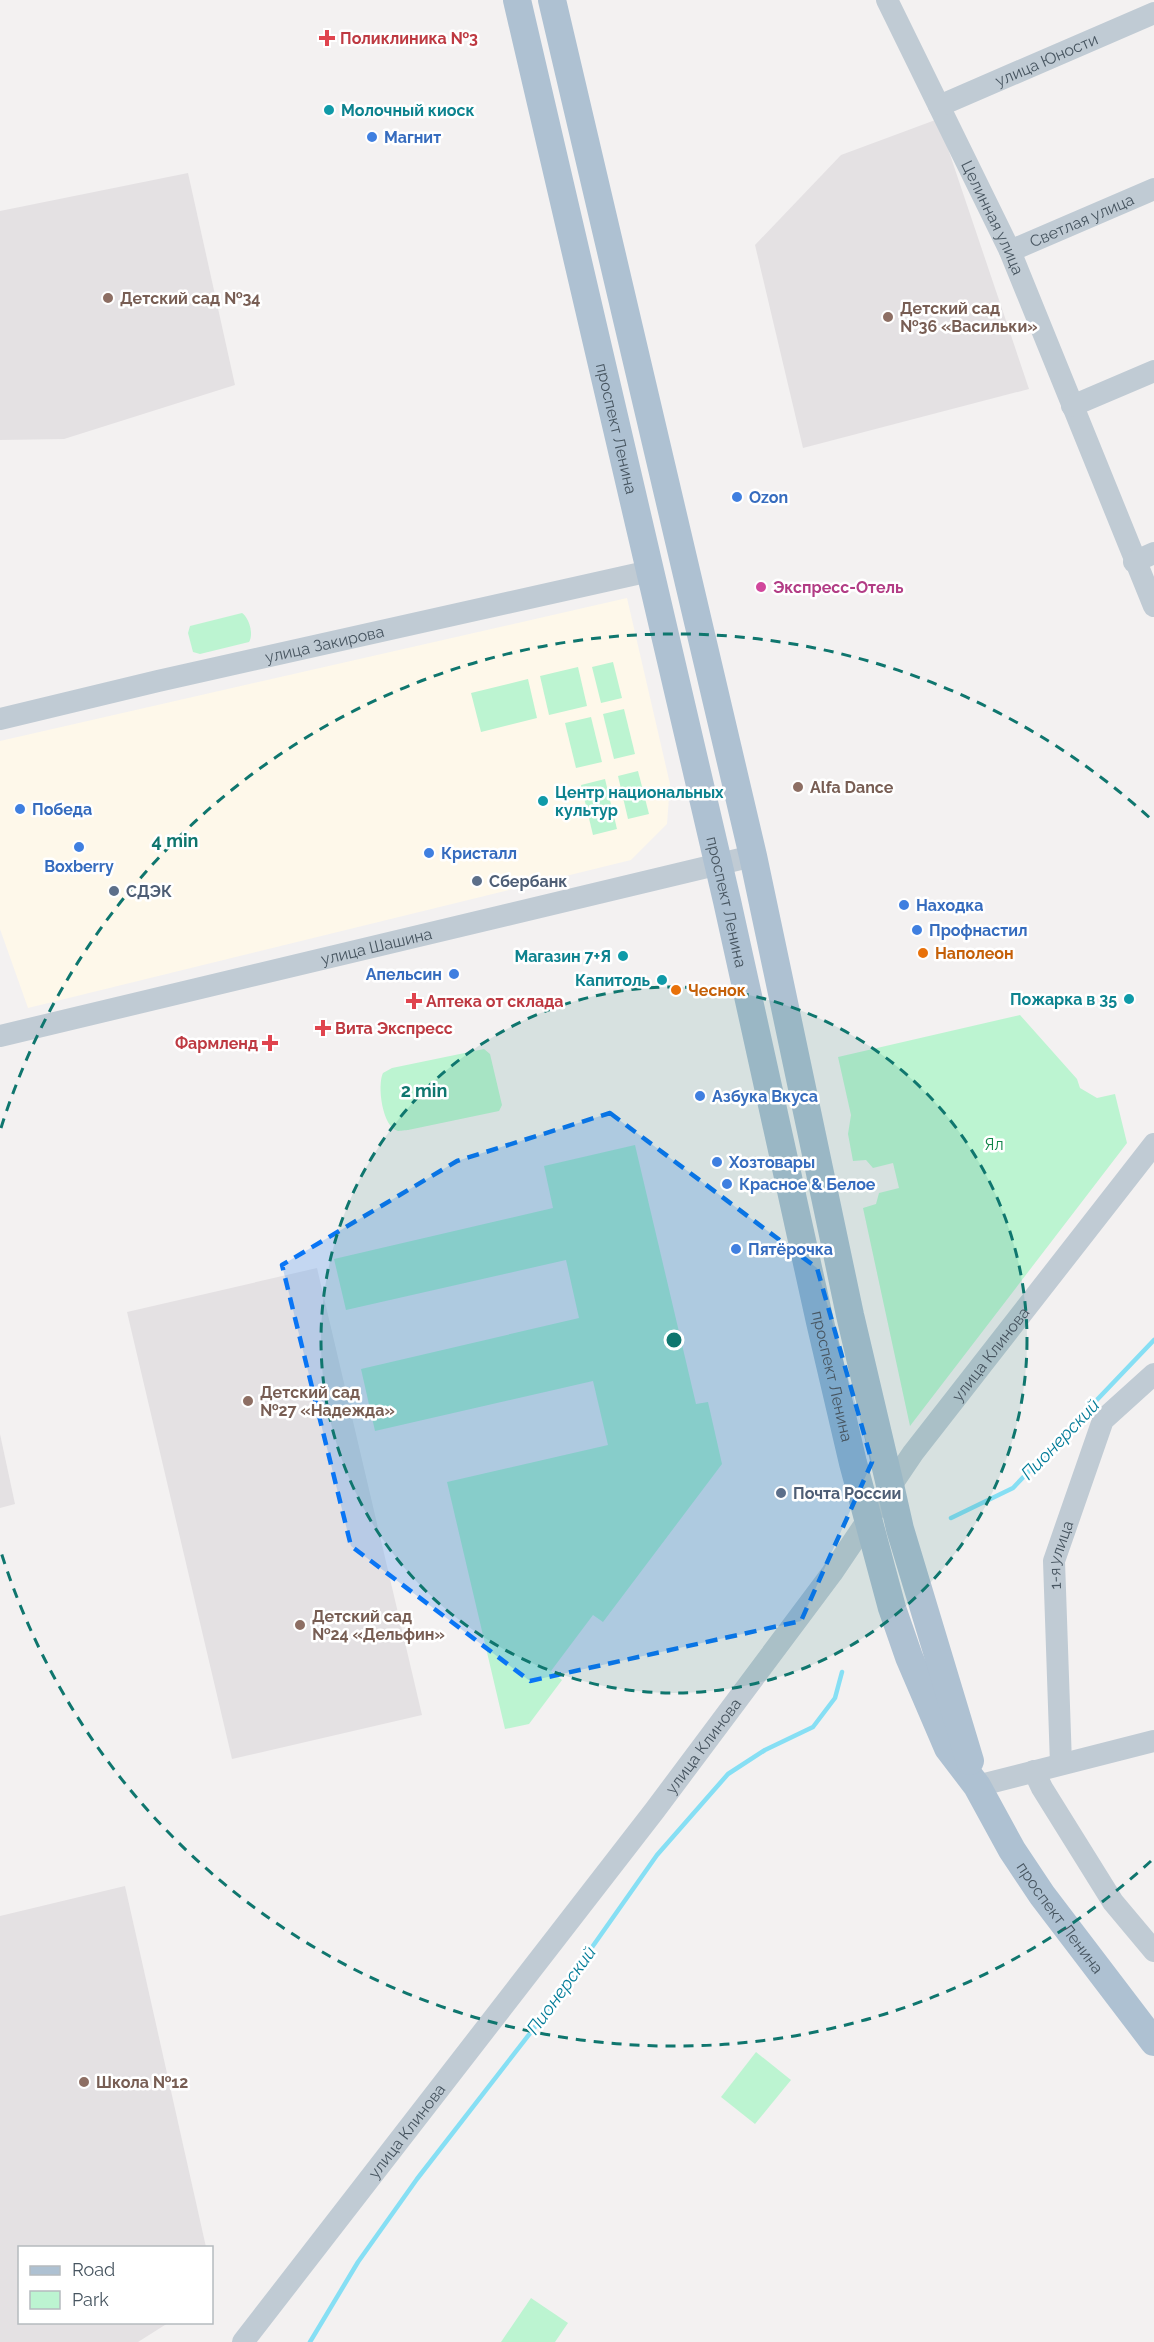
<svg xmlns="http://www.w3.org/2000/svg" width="1154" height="2342" font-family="Raleway,sans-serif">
<rect width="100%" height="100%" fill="#f3f1f1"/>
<polygon fill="#fef8ea" points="627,598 670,784 667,824 631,860 28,1008 0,929 0,741"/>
<g fill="#e4e1e3">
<polygon points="938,119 1029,389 803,448 755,245 841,155"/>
<polygon points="188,173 235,385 64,439 0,440 0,211"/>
<polygon points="317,1268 422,1715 232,1759 127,1312"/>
<polygon points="0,1434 15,1504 0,1508"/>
<polygon points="125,1886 206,2247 20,2248 20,2322 168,2323 138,2342 0,2342 0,1916"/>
</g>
<g fill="#bcf4d1">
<path d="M242 613C249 618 254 634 249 642L200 654 193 652 188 633 190 626Z"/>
<polygon points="613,662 622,698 601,703 592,667"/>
<polygon points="578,667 587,706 549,715 540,676"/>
<polygon points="528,679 537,718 481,732 471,693"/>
<polygon points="624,709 635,754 614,759 603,714"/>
<polygon points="591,717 602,762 576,768 565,723"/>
<polygon points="638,771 649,814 628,819 618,776"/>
<polygon points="605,779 617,829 593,835 581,785"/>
<polygon points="1020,1015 1077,1079 1080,1088 1097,1098 1115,1094 1127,1143 910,1426 863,1208 876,1204 879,1193 899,1188 893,1163 873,1168 866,1160 853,1161 848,1134 851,1115 838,1057"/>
<path d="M484 1049 490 1054 502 1105 499 1111 408 1130C407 1130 399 1131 398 1131 382 1127 377 1085 383 1073L392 1068Z"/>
<polygon points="635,1145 696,1404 708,1402 722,1464 603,1622 593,1615 551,1671 562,1680 529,1724 505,1729 447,1482 608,1445 593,1381 375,1431 361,1369 579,1318 566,1260 346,1310 334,1259 553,1208 544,1166"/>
<polygon points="756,2052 791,2080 755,2124 721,2097"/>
<polygon points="531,2298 568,2323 555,2342 501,2342"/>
</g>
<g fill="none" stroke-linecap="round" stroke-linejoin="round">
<g stroke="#86dff4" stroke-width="4.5">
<polyline points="951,1518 1013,1488 1154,1340"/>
<polyline points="310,2342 358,2262 417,2179 545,2014 657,1855 728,1774 765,1750 813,1727 835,1698 842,1672"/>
</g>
<g stroke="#c0cbd4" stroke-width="22">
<path id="s1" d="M887 0 1010 251 1154 606"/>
<path id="s2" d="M939 106 1154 13"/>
<path id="s3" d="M1010 251 1154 189"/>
<polyline points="1072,406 1154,371"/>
<polyline points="1134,562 1154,553"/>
<path id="s4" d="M0 719 158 681 650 571"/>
<path id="s5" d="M0 1036 753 856"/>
<path id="s6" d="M1061 1764 1054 1561 1103 1420 1154 1374"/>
<polyline points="1034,1771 1042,1788 1113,1902 1154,1951"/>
<polyline points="977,1786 1154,1741"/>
<path id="s7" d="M243 2342 655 1810 832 1573 913 1453 1154 1144"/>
</g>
<g stroke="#aec1d2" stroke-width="28">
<path id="s8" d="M517 0 727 901 820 1322 853 1463 892 1608 909 1657 948 1748 977 1786 1012 1850 1042 1895 1154 2042"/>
<polyline points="552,0 753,856 850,1315 890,1485 900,1529 970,1761"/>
</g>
</g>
<path fill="#0975f5" fill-opacity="0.2" stroke="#0975f5" stroke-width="4.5" stroke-dasharray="12 8" stroke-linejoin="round" d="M610 1113 817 1268 872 1462 801 1621 530 1681 351 1546 282 1265 457 1161Z"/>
<circle cx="674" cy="1340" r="353" fill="#0f766e" fill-opacity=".12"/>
<g fill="none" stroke="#0f766e" stroke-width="3" stroke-dasharray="10 8">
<circle cx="674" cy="1340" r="353"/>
<path d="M1151 1861A706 706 0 0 1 1 1552M1 1128A706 706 0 0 1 1151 819"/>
</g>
<g fill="#e0444e" stroke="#fff" stroke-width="2">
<path d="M324 29h6v6h6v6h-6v6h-6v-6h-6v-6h6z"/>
<path d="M411 992h6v6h6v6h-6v6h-6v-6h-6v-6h6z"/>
<path d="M320 1019h6v6h6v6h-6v6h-6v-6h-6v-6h6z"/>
<path d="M267 1034h6v6h6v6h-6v6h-6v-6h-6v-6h6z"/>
</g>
<g fill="#0f9aa8" stroke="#fff" stroke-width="2">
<circle cx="329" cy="110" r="6"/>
<circle cx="543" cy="801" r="6"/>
<circle cx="623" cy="956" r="6"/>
<circle cx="662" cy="980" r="6"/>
<circle cx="1129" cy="999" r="6"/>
</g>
<g fill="#3f7fe0" stroke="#fff" stroke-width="2">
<circle cx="372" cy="137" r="6"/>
<circle cx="737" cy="497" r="6"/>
<circle cx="20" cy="809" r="6"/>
<circle cx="79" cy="847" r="6"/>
<circle cx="429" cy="853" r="6"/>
<circle cx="904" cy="905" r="6"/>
<circle cx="917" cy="930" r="6"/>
<circle cx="454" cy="974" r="6"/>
<circle cx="700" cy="1096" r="6"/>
<circle cx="717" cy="1162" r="6"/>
<circle cx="727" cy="1184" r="6"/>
<circle cx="736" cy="1249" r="6"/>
</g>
<g fill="#8d6e63" stroke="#fff" stroke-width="2">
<circle cx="108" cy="298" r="6"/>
<circle cx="888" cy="317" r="6"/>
<circle cx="798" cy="787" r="6"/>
<circle cx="248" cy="1401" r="6"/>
<circle cx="300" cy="1625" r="6"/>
<circle cx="84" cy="2082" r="6"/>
</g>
<circle fill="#d1479c" stroke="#fff" stroke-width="2" cx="761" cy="587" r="6"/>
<g fill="#5c6f8a" stroke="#fff" stroke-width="2">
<circle cx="477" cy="881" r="6"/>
<circle cx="114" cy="891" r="6"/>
<circle cx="781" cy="1493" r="6"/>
</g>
<g fill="#e8710a" stroke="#fff" stroke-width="2">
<circle cx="923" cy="953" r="6"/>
<circle cx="676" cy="990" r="6"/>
</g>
<g text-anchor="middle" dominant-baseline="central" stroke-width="5" stroke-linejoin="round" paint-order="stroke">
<g font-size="16" font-weight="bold" fill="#be3a42" stroke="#fff" text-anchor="start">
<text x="340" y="38">Поликлиника №3</text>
<text x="426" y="1001">Аптека от склада</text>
<text x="335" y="1028">Вита Экспресс</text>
<text x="258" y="1043" text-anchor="end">Фармленд</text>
</g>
<g font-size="16" fill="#475560" stroke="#fff">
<text stroke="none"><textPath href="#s2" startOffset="117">улица Юности</textPath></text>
<text stroke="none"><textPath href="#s1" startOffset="242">Целинная улица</textPath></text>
<text stroke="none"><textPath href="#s3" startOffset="78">Светлая улица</textPath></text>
<text stroke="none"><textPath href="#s8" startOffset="440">проспект Ленина</textPath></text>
<text stroke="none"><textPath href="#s4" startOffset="333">улица Закирова</textPath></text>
<text stroke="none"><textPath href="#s8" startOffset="926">проспект Ленина</textPath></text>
<text stroke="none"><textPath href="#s5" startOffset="387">улица Шашина</textPath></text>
<text stroke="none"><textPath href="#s7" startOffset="1239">улица Клинова</textPath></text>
<text stroke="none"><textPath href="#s8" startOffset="1412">проспект Ленина</textPath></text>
<text stroke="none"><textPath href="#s6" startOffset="210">1-я улица</textPath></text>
<text stroke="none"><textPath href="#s7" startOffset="753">улица Клинова</textPath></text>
<text stroke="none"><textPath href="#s8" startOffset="2006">проспект Ленина</textPath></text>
<text stroke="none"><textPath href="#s7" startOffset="267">улица Клинова</textPath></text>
</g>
<g font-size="16" font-weight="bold" fill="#0d838f" stroke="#fff" text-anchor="end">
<text x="341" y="110" text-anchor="start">Молочный киоск</text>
<text x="555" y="792" text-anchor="start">Центр национальных<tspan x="555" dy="18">культур</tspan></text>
<text x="611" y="956">Магазин 7+Я</text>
<text x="650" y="980">Капитоль</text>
<text x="1117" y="999">Пожарка в 35</text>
</g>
<g font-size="16" font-weight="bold" fill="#366cbe" stroke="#fff" text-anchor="start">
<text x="384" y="137">Магнит</text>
<text x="749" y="497">Ozon</text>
<text x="32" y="809">Победа</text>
<text x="441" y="853">Кристалл</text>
<text x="79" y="866" text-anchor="middle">Boxberry</text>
<text x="916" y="905">Находка</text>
<text x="929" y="930">Профнастил</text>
<text x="442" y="974" text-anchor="end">Апельсин</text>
<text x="712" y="1096">Азбука Вкуса</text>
<text x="729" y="1162">Хозтовары</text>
<text x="739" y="1184">Красное &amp; Белое</text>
<text x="748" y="1249">Пятёрочка</text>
</g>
<g font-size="16" font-weight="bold" fill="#785e54" stroke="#fff" text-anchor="start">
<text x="120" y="298">Детский сад №34</text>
<text x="900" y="308">Детский сад<tspan x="900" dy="18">№36 «Васильки»</tspan></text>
<text x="810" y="787">Alfa Dance</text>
<text x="260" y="1392">Детский сад<tspan x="260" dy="18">№27 «Надежда»</tspan></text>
<text x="312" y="1616">Детский сад<tspan x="312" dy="18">№24 «Дельфин»</tspan></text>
<text x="96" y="2082">Школа №12</text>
</g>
<g font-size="16" font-weight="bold" fill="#b23c85" stroke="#fff" text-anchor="start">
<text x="773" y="587">Экспресс-Отель</text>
</g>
<g font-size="16" font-weight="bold" fill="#4e5e75" stroke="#fff" text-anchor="start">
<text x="489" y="881">Сбербанк</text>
<text x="126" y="891">СДЭК</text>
<text x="793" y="1493">Почта России</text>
</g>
<g font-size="16" font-weight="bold" fill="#c56008" stroke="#fff" text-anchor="start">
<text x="935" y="953">Наполеон</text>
<text x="688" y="990">Чеснок</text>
</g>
<g font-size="16" fill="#0f8447" stroke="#fff">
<text x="994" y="1144">Ял</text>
</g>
<g font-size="18" font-style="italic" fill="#037c98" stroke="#fff">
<text transform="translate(1060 1439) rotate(-46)">Пионерский</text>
<text transform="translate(561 1990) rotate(-54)">Пионерский</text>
</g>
</g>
<circle cx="674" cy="1340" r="9" fill="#0f766e" stroke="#fff" stroke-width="3"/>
<g font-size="18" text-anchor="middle" font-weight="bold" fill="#0f766e" stroke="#fff" stroke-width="5" stroke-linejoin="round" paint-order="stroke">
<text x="175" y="847">4 min</text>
<text x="424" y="1097">2 min</text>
</g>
<rect x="18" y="2246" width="195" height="78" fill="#ffffff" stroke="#b5bbbf" stroke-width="1.5"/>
<rect x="30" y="2266" width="30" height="9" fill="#aec1d2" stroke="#b5bbbf" stroke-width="1.5"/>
<text x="72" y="2276" font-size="18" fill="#475560">Road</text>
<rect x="30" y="2291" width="30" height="18" fill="#bcf4d1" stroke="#b5bbbf" stroke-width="1.5"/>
<text x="72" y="2306" font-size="18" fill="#475560">Park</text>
</svg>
